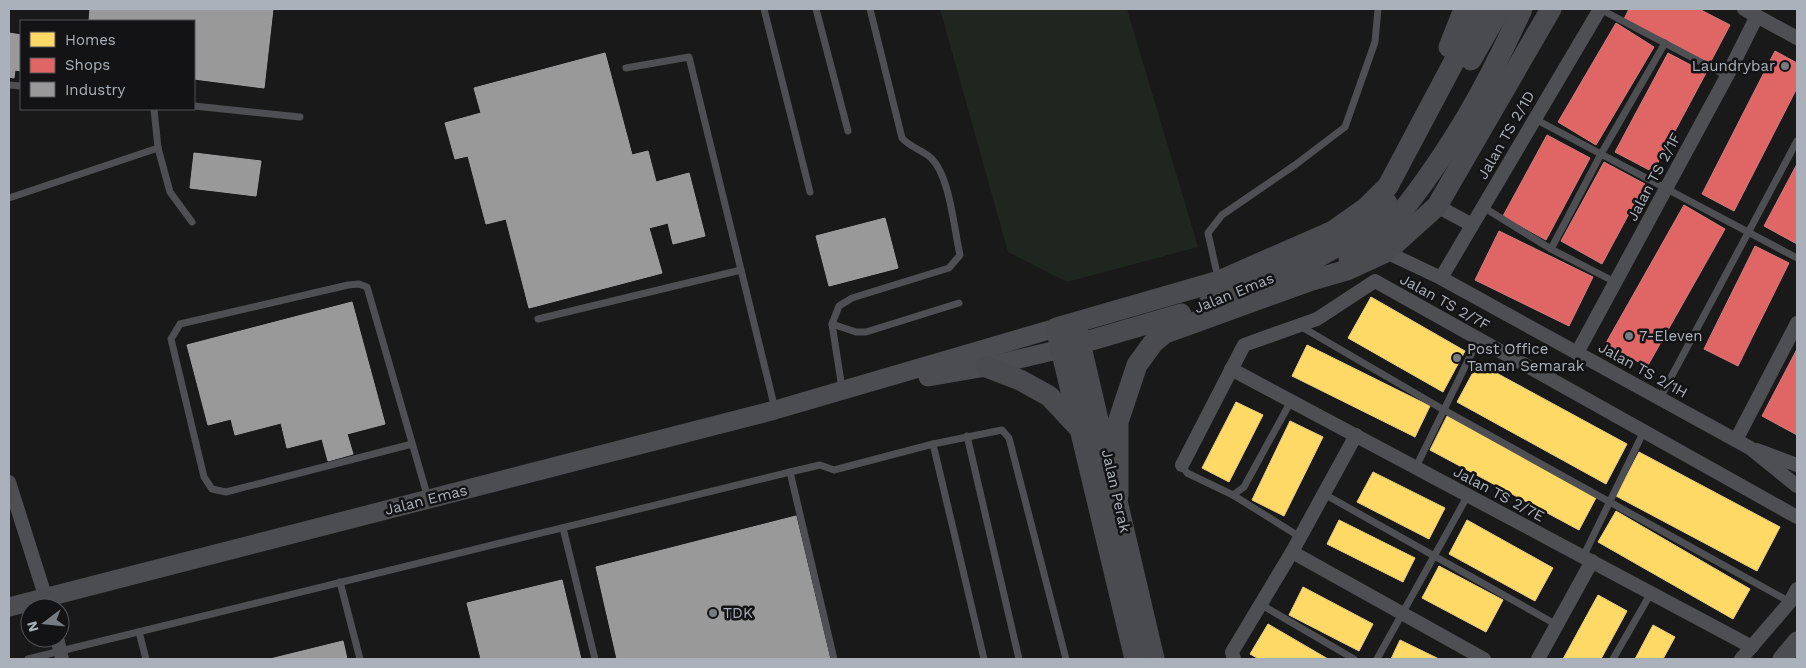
<svg xmlns="http://www.w3.org/2000/svg" width="1806" height="668" font-family="'Work Sans',sans-serif">
<rect width="100%" height="100%" fill="#191919"/>
<polygon fill="#1f261f" points="940,9 1127,9 1198,247 1067,282 1008,252"/>
<g fill="#ffd966" stroke="#e6cd7f">
<polygon points="1371,297 1465,351 1443,392 1348,338"/>
<polygon points="1307,345 1430,406 1415,437 1292,376"/>
<polygon points="1478,363 1627,444 1606,484 1457,402"/>
<polygon points="1236,402 1263,415 1229,482 1202,468"/>
<polygon points="1447,416 1597,496 1579,530 1430,450"/>
<polygon points="1290,421 1323,437 1284,516 1252,500"/>
<polygon points="1639,452 1780,527 1757,571 1616,496"/>
<polygon points="1373,472 1445,508 1429,539 1357,502"/>
<polygon points="1616,511 1750,589 1733,619 1598,542"/>
<polygon points="1339,520 1415,558 1403,582 1327,544"/>
<polygon points="1467,520 1553,568 1535,601 1449,554"/>
<polygon points="1439,566 1503,600 1486,632 1422,598"/>
<polygon points="1303,587 1373,624 1359,651 1289,615"/>
<polygon points="1598,595 1627,611 1601,659 1563,659"/>
<polygon points="1268,624 1328,659 1259,659 1250,654"/>
<polygon points="1653,625 1675,637 1663,659 1635,659"/>
<polygon points="1400,640 1439,659 1391,659"/>
</g>
<g fill="#e06666" stroke="#d07c7f">
<polygon points="1629,9 1699,9 1730,25 1710,63 1624,19"/>
<polygon points="1616,23 1654,47 1596,145 1558,122"/>
<polygon points="1775,51 1797,63 1797,88 1734,211 1702,194"/>
<polygon points="1668,53 1706,73 1653,172 1615,152"/>
<polygon points="1547,135 1590,158 1546,240 1503,216"/>
<polygon points="1604,162 1645,184 1602,264 1561,241"/>
<polygon points="1797,164 1797,244 1764,226"/>
<polygon points="1684,205 1725,229 1647,367 1606,343"/>
<polygon points="1499,231 1593,277 1569,326 1475,280"/>
<polygon points="1755,246 1789,263 1738,366 1704,349"/>
<polygon points="1797,349 1797,435 1762,416"/>
</g>
<g fill="#999" stroke="#9ea0a3">
<polygon points="90,9 273,9 264,88 194,79 194,21 89,21"/>
<polygon points="9,33 21,35 21,71 15,70 14,78 9,77"/>
<polygon points="605,53 632,155 648,151 656,182 689,173 705,236 673,244 668,223 649,228 662,273 529,308 506,219 486,224 468,156 455,159 445,123 481,113 474,88"/>
<polygon points="194,153 261,161 256,196 190,188"/>
<polygon points="885,218 898,268 829,286 816,236"/>
<polygon points="352,302 385,424 347,434 353,454 328,461 322,439 287,448 281,423 235,435 231,419 208,425 187,345"/>
<polygon points="796,516 830,659 617,659 596,567"/>
<polygon points="562,580 581,659 481,659 467,603"/>
<polygon points="343,641 347,659 270,659"/>
</g>
<g fill="none" stroke-linecap="round" stroke-linejoin="round">
<g stroke="#4d4f52" stroke-width="7">
<polyline points="764,9 810,192"/>
<polyline points="816,9 848,131"/>
<polyline points="1600,9 1727,76"/>
<polyline points="626,68 689,57 775,409"/>
<polyline points="9,85 21,86"/>
<polyline points="194,106 300,117"/>
<polyline points="1535,119 1797,258"/>
<polyline points="158,148 170,192 192,222"/>
<polyline points="9,198 158,148 154,109"/>
<polyline points="1483,207 1551,249 1615,282"/>
<polyline points="1551,249 1601,154 1665,43"/>
<polyline points="1218,278 1208,233 1222,215 1295,165 1345,127 1375,42 1378,9"/>
<polyline points="538,319 741,270"/>
<polyline points="832,324 856,332 866,332 959,303"/>
<polyline points="1300,326 1444,410 1790,602"/>
<path d="M842 388 832 324 839 306 852 298 949 268 960 255C954 229 950 176 931 158 922 150 910 147 902 138L870 9"/>
<polyline points="1660,398 1797,141"/>
<polyline points="967,436 1019,659"/>
<polyline points="412,444 226,492 212,489 204,477 171,339 180,324 348,285 359,284 367,287 428,498"/>
<polyline points="933,444 984,659"/>
<polyline points="1182,465 1187,473 1233,495 1244,487 1291,401"/>
<polyline points="1416,467 1478,340"/>
<polyline points="790,472 834,659"/>
<polyline points="1324,494 1557,625"/>
<polyline points="1233,495 1300,537"/>
<polyline points="563,528 595,659"/>
<polyline points="1583,557 1643,433"/>
<polyline points="340,582 360,659"/>
<polyline points="1260,604 1354,659"/>
<polyline points="139,632 146,659"/>
<polyline points="28,659 790,472 820,465 834,470 933,444 1002,430 1009,438 1066,659"/>
<polyline points="1377,659 1468,495"/>
<polyline points="1613,659 1651,593"/>
</g>
<g stroke="#4d4f52" stroke-width="14">
<polyline points="1744,9 1797,38"/>
<polyline points="1437,206 1472,225"/>
<polyline points="1386,252 1441,278 1750,448 1797,486"/>
<polyline points="1441,278 1600,9"/>
<polyline points="1577,353 1727,76 1757,16"/>
<polyline points="1231,369 1752,647"/>
<polyline points="1356,435 1292,552 1484,659"/>
<polyline points="1736,440 1797,323"/>
<polyline points="1757,450 1797,465"/>
<polyline points="1182,465 1244,345 1317,319 1375,281 1797,517"/>
<polyline points="9,482 49,608"/>
<polyline points="57,638 62,659"/>
<polyline points="1234,659 1232,652 1292,552"/>
<polyline points="1538,659 1592,561"/>
<polyline points="1741,659 1790,602 1797,589"/>
</g>
<g stroke="#4c4d50" stroke-width="19">
<polyline points="928,377 986,367 1061,349"/>
<polyline points="9,607 775,410 1056,328"/>
<polyline points="1782,659 1797,641"/>
</g>
<g stroke="#4a4b4e" stroke-width="21">
<polyline points="1449,47 1464,9"/>
<polyline points="1471,60 1500,9"/>
<path d="M1349 258C1383 238 1405 209 1427 178 1467 122 1494 70 1522 9"/>
<path d="M1209 303C1275 276 1339 259 1387 203"/>
<polyline points="1077,330 1154,659"/>
<polyline points="1061,349 1181,314"/>
<polyline points="986,367 1020,380 1049,396 1080,429"/>
<polyline points="1118,496 1118,422 1137,365 1153,343 1165,333 1309,281 1347,270 1386,252 1437,206 1551,9"/>
<polyline points="1135,659 1056,328 1219,281 1333,231 1367,207 1388,186 1482,9"/>
</g>
</g>
<g fill="#777c82" stroke="#131315" stroke-width="2">
<circle cx="1785" cy="66" r="5"/>
<circle cx="1629" cy="336" r="5"/>
<circle cx="1457" cy="358" r="5"/>
<circle cx="713" cy="613" r="5"/>
</g>
<g text-anchor="middle" dominant-baseline="central" stroke-width="5" stroke-linejoin="round" paint-order="stroke">
<g font-size="15" fill="#aab1ba" stroke="#131315" text-anchor="start">
<text x="1775" y="66" text-anchor="end">Laundrybar</text>
<text x="1639" y="336">7-Eleven</text>
<text x="1467" y="349">Post Office<tspan x="1467" dy="17">Taman Semarak</tspan></text>
<text x="723" y="613">TDK</text>
</g>
<g font-size="15" fill="#aab1ba" stroke="#131315">
<text transform="translate(1506 135) rotate(-60)">Jalan TS 2/1D</text>
<text transform="translate(1654 177) rotate(-62)">Jalan TS 2/1F</text>
<text transform="translate(1234 293) rotate(-22)">Jalan Emas</text>
<text transform="translate(1445 302) rotate(29)">Jalan TS 2/7F</text>
<text transform="translate(1643 370) rotate(29)">Jalan TS 2/1H</text>
<text transform="translate(1116 491) rotate(77)">Jalan Perak</text>
<text transform="translate(1499 494) rotate(28)">Jalan TS 2/7E</text>
<text transform="translate(426 500) rotate(-14)">Jalan Emas</text>
</g>
</g>
<rect width="1806" height="668" fill="none" stroke="#aab1ba" stroke-width="20"/>
<rect x="20" y="20" width="175" height="90" fill="#131315" stroke="#4f5257"/>
<rect x="30" y="32" width="25" height="15" fill="#ffd966" stroke="#4f5257"/>
<text x="65" y="45" font-size="15" fill="#aab1ba">Homes</text>
<rect x="30" y="58" width="25" height="15" fill="#e06666" stroke="#4f5257"/>
<text x="65" y="70" font-size="15" fill="#aab1ba">Shops</text>
<rect x="30" y="82" width="25" height="15" fill="#999999" stroke="#4f5257"/>
<text x="65" y="95" font-size="15" fill="#aab1ba">Industry</text>
<g transform="translate(45 623) rotate(254)"><circle r="24" fill="#131315" stroke="#4f5257"/>
<path d="M0-4L9 19L0 12L-9 19Z" fill="#777c82"/>
<text y="-8" font-size="14" font-weight="bold" text-anchor="middle" fill="#aab1ba">N</text>
</g>
</svg>
